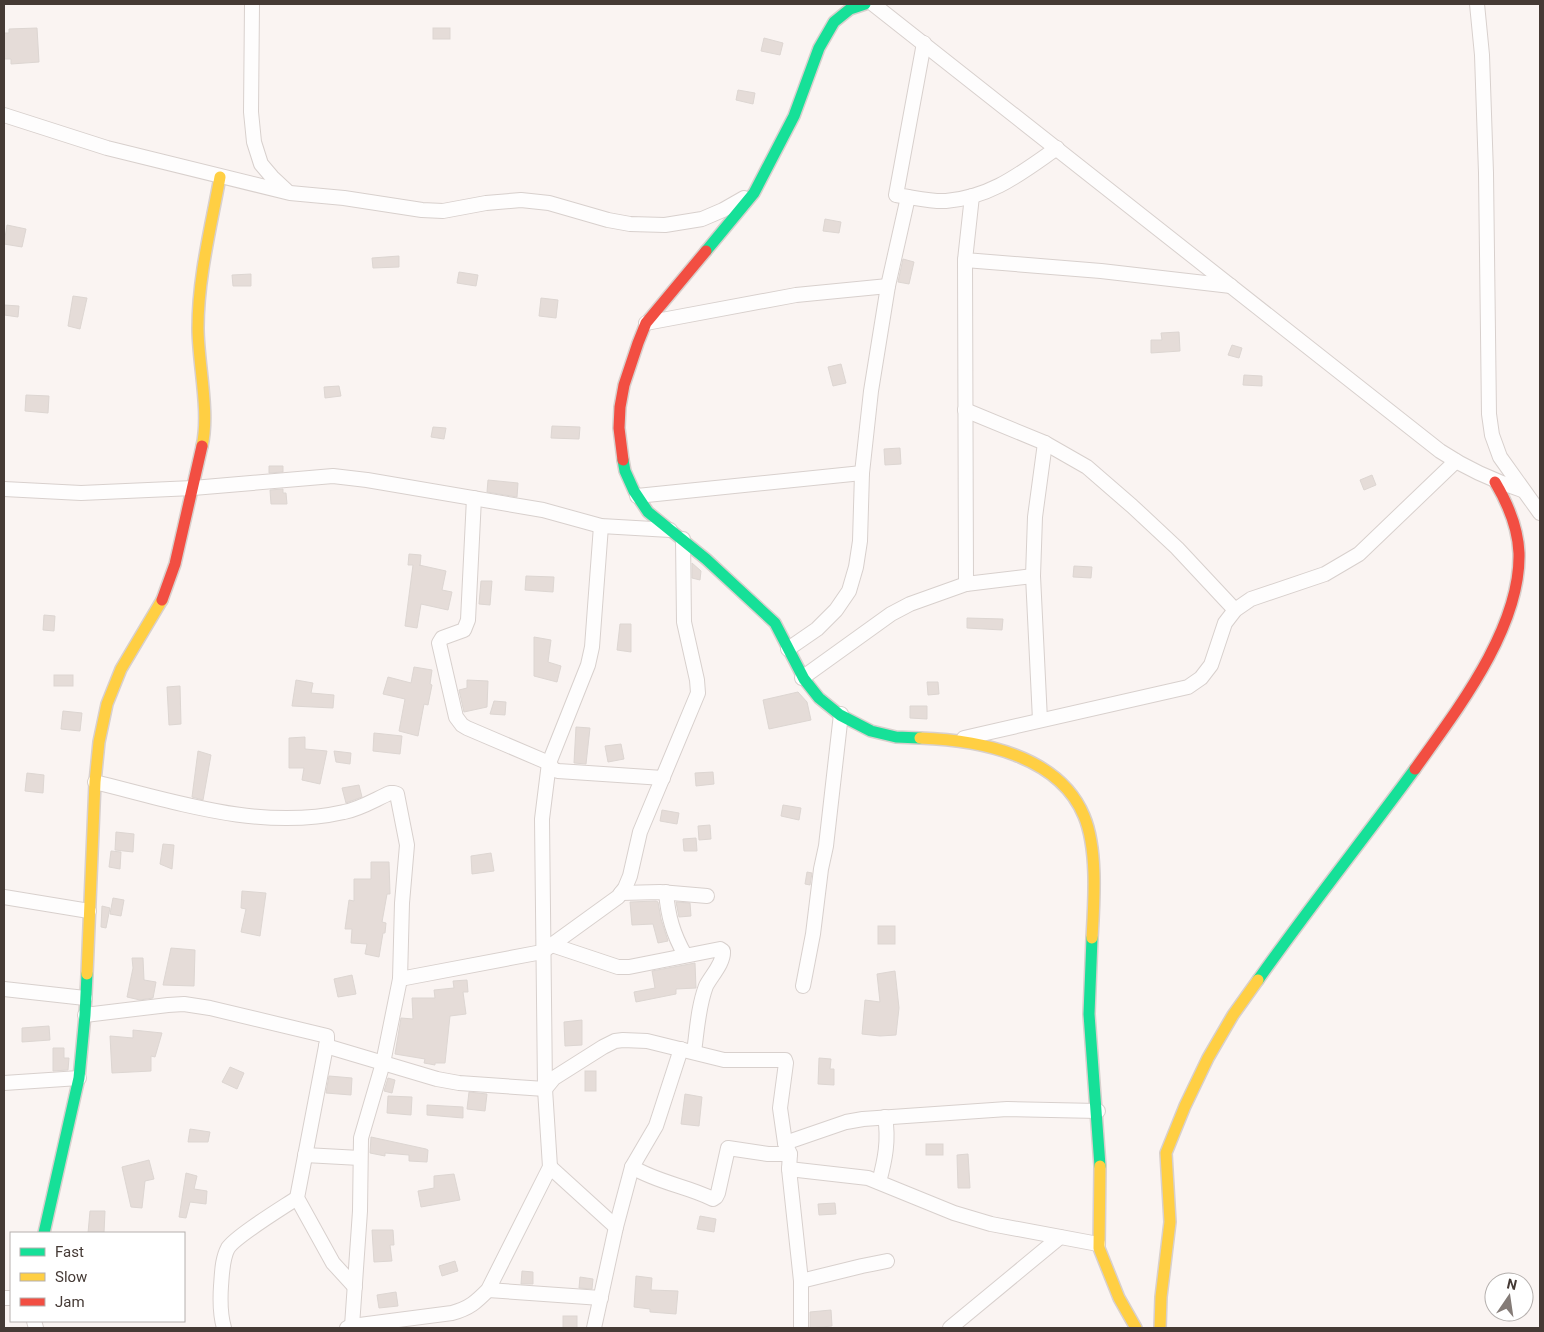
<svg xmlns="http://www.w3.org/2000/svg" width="1544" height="1332" font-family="Roboto,sans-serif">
<rect width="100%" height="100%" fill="#faf4f2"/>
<g fill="#e5dcd8" stroke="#ddd6d2">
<polygon points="37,28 39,62 11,64 11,59 4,59 4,33 9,33 9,29"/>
<rect x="433" y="28" width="17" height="11"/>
<polygon points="764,38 783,43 780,55 761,51"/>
<polygon points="738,90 755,93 753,104 736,100"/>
<polygon points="825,219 841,222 839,233 823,231"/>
<polygon points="7,225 26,229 22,247 4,244"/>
<polygon points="399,256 399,267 373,268 372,258"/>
<polygon points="903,259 914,262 909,284 898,282"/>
<polygon points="459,272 478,275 476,286 457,283"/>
<polygon points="251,274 251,286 233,286 232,275"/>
<polygon points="73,296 87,298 80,329 68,326"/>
<polygon points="541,298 558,300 556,318 539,316"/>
<polygon points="4,305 19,306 18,317 4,315"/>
<polygon points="1179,332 1180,351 1151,353 1151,340 1162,340 1161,333"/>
<polygon points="1232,345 1242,348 1239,358 1228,355"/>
<polygon points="841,364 846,383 833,386 828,367"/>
<polygon points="1244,375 1262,376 1262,386 1243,385"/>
<polygon points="339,386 341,396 325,398 324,387"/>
<polygon points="26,395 49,396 48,413 25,411"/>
<polygon points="552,426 580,427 579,439 551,438"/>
<polygon points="433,427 446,428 444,439 431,437"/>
<polygon points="900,448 901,464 885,465 884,449"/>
<polygon points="269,466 283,466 283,472 269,473"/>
<polygon points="1372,475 1376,485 1364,490 1360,480"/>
<polygon points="488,480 518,483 517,497 487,492"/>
<polygon points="283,489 283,493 286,493 287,504 271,504 270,490"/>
<polygon points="409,554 421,555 420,566 419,565 446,571 442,590 452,592 448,610 421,604 417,628 405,626 413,565 408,565"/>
<polygon points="692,563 701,571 700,580 692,578"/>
<polygon points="1074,566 1092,567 1091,578 1073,577"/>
<polygon points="526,576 554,577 553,592 525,590"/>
<polygon points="481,581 492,581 490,605 479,604"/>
<polygon points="44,615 55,616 54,631 43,630"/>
<polygon points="967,618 1003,619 1002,630 967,628"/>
<polygon points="620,624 631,624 631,652 617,650"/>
<polygon points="534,637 551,640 548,662 561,666 557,682 534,676"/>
<polygon points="414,667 432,670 430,684 432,685 428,705 424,704 418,736 399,731 405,699 383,694 388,677 411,683"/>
<rect x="54" y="675" width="19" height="11"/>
<polygon points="296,680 313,683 311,693 334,695 333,708 292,706"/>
<polygon points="467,680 488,681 487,707 464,712 459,690 467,688"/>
<polygon points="927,682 938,682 939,694 928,695"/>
<polygon points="180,686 181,724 169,725 167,687"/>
<polygon points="798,692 807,702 811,720 769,729 763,700"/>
<polygon points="494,701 506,702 505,715 490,714"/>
<polygon points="910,706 927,706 927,719 910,718"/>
<polygon points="63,711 82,713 80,731 61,729"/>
<polygon points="576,727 590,728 586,764 574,763"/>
<polygon points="374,733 402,736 400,754 373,751"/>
<polygon points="305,737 305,749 327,751 320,784 302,780 304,768 289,768 289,738"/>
<polygon points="621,744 624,759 608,762 605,746"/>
<polygon points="198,751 211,755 203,800 192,797"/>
<polygon points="334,751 351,753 350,764 336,762"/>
<polygon points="713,772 714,784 696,786 695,773"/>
<polygon points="27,773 44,775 43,793 25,791"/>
<polygon points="359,785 362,797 346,803 342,788"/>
<polygon points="783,805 801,808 799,820 781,816"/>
<polygon points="662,810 679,813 677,824 660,821"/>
<polygon points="710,825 711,839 699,840 698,826"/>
<polygon points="116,832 134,834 133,852 115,850"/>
<polygon points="696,838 697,851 684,851 683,839"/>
<polygon points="163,844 174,845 172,869 160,864"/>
<polygon points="111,851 121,852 120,869 109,867"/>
<polygon points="491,853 494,871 472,874 471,856"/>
<polygon points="371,862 389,862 390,894 387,894 382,922 386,923 385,933 383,933 379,957 365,954 367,944 351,943 352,929 345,929 349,900 354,901 354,879 371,879"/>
<polygon points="807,872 812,873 810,885 805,884"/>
<polygon points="242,891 266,893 260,936 241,932 246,909 241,908"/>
<polygon points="113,898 124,900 121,916 110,914"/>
<polygon points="656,901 658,902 661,919 668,941 658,943 653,924 632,925 630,902"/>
<polygon points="676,902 690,903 691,916 679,917"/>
<polygon points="102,906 110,908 106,928 101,927"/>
<rect x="878" y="926" width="17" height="18"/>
<polygon points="171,948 195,950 194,986 163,985"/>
<polygon points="132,958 143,958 144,980 156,982 153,998 140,1000 127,997 133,968"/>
<polygon points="695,963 696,988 676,989 676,994 636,1002 634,992 655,988 652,971"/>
<polygon points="895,971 899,1008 896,1035 880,1036 862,1034 865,1000 880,1002 877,974"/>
<polygon points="352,975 356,994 338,997 334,979"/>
<polygon points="467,980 468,992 463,992 466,1014 450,1016 445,1063 435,1063 435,1065 424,1063 425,1059 395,1054 401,1018 413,1019 412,998 435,998 434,990 454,988 453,981"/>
<polygon points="582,1020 582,1045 565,1046 564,1022"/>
<polygon points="49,1026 50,1040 22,1042 22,1028"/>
<polygon points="133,1030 162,1033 155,1057 151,1056 151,1071 112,1073 110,1036 133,1038"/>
<polygon points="53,1048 64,1048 64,1058 69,1058 68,1070 53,1071"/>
<polygon points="819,1058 831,1059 830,1069 834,1069 834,1085 818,1084"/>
<polygon points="230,1067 244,1073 237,1089 222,1082"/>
<rect x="585" y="1071" width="11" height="20"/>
<polygon points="329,1076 352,1078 351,1095 326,1093"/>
<polygon points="388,1078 395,1080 392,1093 384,1091"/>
<polygon points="469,1092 487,1094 485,1111 467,1109"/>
<polygon points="685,1094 702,1097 699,1126 681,1124"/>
<polygon points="388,1096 412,1097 411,1115 387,1113"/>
<polygon points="427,1105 463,1107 463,1118 427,1115"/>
<polygon points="190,1129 210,1132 208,1142 188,1142"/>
<polygon points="371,1137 426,1149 428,1150 427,1162 409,1161 409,1155 385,1153 385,1156 370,1153"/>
<rect x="926" y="1144" width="17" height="11"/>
<polygon points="968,1154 970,1188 958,1188 957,1155"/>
<polygon points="149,1160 154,1179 145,1181 142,1208 131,1207 122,1167"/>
<polygon points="186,1173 197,1176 194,1189 207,1191 206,1204 190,1202 186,1218 179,1217"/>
<polygon points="454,1174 460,1200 421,1207 418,1191 434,1188 434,1176"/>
<polygon points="835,1203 836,1214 819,1215 818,1204"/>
<polygon points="90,1211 105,1211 104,1233 88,1233"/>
<polygon points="700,1216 716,1219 714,1232 697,1229"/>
<polygon points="372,1230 393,1230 394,1245 390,1245 392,1261 374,1262"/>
<polygon points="455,1261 458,1271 442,1276 439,1266"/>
<polygon points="522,1271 533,1272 533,1284 521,1284"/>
<polygon points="636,1276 652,1278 651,1290 678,1291 676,1314 650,1312 650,1309 634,1307"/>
<polygon points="580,1277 593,1279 592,1289 579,1288"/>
<polygon points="396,1292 398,1306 379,1308 377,1295"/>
<polygon points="831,1310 832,1326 810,1328 810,1312"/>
<rect x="563" y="1316" width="14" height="12"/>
</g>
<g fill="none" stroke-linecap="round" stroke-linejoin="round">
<defs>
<g id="street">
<polyline points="252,4 251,112 254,142 261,164 272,177 287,191"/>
<path d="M873 4 1440 451C1467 469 1491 480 1522 490"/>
<polyline points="1477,4 1482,55 1486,173 1489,414 1492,435 1500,457 1540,513"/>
<path d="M924 43 896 195C912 197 931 202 946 201 992 197 1021 173 1057 148"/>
<polyline points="4,115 107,148 290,193 344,198 422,210 443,211 486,203 521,200 549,203 608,220 630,224 665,225 702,219 723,210 744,198"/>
<polyline points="972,196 965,260 1101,271 1231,286"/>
<polyline points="965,260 966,584"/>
<polyline points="646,323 796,295 888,286"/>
<polyline points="965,410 1045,443 1087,467 1132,506 1177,548 1235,610"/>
<polyline points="4,489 81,493 193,488 333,476 367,480 543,510 601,526 670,530"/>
<polyline points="637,496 862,473"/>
<polyline points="474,498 468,620 464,630 442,638 439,643 456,717 462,725 467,728 549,763 553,769 558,771 663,778"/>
<polyline points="788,649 817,629 836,610 849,591 856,567 860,541 862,473 871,391 888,286 908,197"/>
<polyline points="802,678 891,614 910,604 966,584 1033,576"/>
<polyline points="1040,720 1033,576 1035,517 1045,443"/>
<polyline points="964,738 1188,687 1201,678 1211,665 1225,623 1235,610 1251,599 1325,574 1359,554 1456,461"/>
<path d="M95 782C176 802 261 831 344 812 360 809 376 799 390 793H394L397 794 407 845 402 903 400 979 383 1063 361 1138 360 1211 352 1326"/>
<path d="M666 892C668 916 673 934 685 955"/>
<polyline points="621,893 660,892 707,896"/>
<polyline points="4,897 89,911"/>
<path d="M552 945 618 967H629L720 949 723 951C724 963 711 976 706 986 698 1007 697 1031 694 1052"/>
<polyline points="400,979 542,952 618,897 625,888 630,876 640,832 698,693 697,680 684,622 683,539"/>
<polyline points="803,986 813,934 821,869 826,846 841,714"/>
<polyline points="4,989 85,998"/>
<polyline points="85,1015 168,1005 184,1004 210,1008 327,1036 327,1041 297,1198 333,1263 355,1287"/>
<polyline points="326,1046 437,1079 459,1083 545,1089"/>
<polyline points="4,1083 79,1078"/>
<polyline points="545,1089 554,1078 603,1047 615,1041 623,1040 647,1041 724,1060 785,1060 786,1063 780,1108 785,1143 790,1154 789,1169 801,1281 801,1328"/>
<polyline points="785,1143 846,1122 863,1119 1007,1109 1098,1111"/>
<polyline points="305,1155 360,1158"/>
<polyline points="550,1167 616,1227"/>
<path d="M632 1167C659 1183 687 1186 713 1199L716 1197 718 1193 728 1148 768 1154H790"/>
<polyline points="789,1169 868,1178 954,1213 991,1224 1098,1244"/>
<path d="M879 1182C885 1160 889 1140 885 1117"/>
<polyline points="801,1281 862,1266 887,1261"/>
<polyline points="488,1290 601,1298"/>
<polyline points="4,1298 11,1298"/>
<polyline points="34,1321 36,1328"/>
<path d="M224 1328C220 1314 220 1301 221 1286 222 1274 222 1259 228 1248 236 1236 282 1208 297 1198"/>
<path d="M347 1328 352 1326 452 1313C470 1308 476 1302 488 1290L550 1167 545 1089 542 819 549 763 588 665 592 647 601 526"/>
<polyline points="594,1328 616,1227 632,1167 656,1126 681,1049"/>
<polyline points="950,1328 1060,1237"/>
</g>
<g id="fast">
<polyline points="706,251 754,193 794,116 819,48 834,22 850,9 865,4"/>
<polyline points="623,460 625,471 634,491 648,512 706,559 775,623 804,679 819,698 840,715 871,731 896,737 920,738"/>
<polyline points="1092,938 1089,1014 1100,1166"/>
<path d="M1258 980C1308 909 1363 840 1415 769"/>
<polyline points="44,1233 79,1078 85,1015 87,974"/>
</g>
<g id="slow">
<path d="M202 446C210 412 198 363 198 328 198 277 211 227 220 177"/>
<path d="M920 738C979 740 1059 755 1084 816 1098 849 1094 903 1092 938"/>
<polyline points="87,974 95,782 99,742 107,704 121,669 162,600"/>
<polyline points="1100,1166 1099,1248 1119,1298 1136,1328"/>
<polyline points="1160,1328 1161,1297 1170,1222 1166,1153 1185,1106 1208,1058 1233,1015 1258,980"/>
</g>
<g id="jam">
<polyline points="623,460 619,428 620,407 624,385 638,343 646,323 706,251"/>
<polyline points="162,600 175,564 202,446"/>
<path d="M1415 769C1457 710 1521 628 1519 553 1518 527 1508 504 1495 482"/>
</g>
</defs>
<use href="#street" stroke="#d8d0cd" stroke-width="16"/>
<use href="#fast" stroke="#d8d0cd" stroke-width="14"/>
<use href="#slow" stroke="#d8d0cd" stroke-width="14"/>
<use href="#jam" stroke="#d8d0cd" stroke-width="14"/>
<use href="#street" stroke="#fefdfd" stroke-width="14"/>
<use href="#fast" stroke="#16e098" stroke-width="11"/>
<use href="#slow" stroke="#ffcf43" stroke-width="11"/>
<use href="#jam" stroke="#f24e42" stroke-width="11"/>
</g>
<rect width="1544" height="1332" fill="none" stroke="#453a35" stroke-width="10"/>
<rect x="10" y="1232" width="175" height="90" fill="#ffffff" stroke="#b5b0ae"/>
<rect x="20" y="1248" width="25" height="8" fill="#16e098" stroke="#b5b0ae"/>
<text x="55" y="1257" font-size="15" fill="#453a35">Fast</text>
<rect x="20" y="1273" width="25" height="8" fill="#ffcf43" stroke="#b5b0ae"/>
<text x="55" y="1282" font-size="15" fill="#453a35">Slow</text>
<rect x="20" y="1298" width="25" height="8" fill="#f24e42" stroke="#b5b0ae"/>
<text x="55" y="1307" font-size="15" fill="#453a35">Jam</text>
<g transform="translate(1509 1297) rotate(13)"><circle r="24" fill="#ffffff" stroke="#b5b0ae"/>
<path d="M0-4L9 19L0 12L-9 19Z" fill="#847b77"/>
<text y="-8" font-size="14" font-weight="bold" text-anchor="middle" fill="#453a35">N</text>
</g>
</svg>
